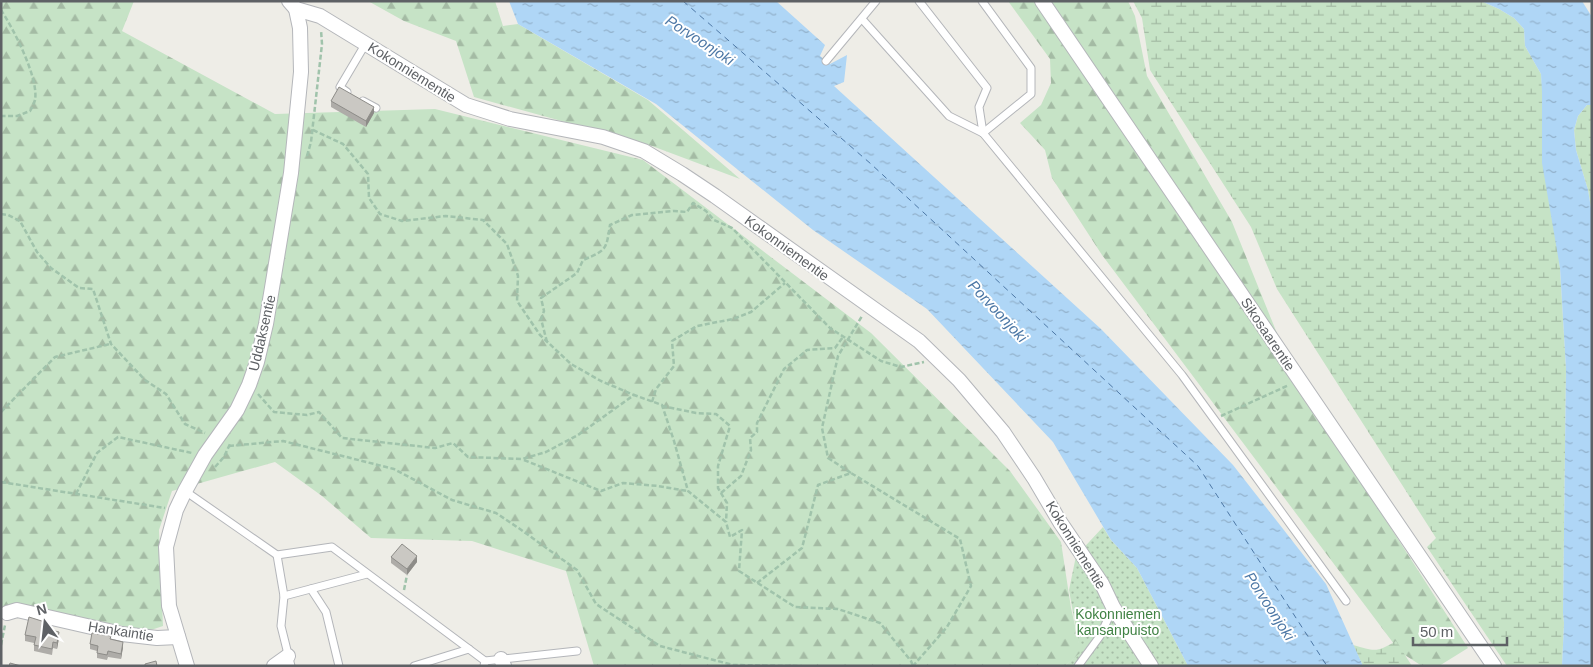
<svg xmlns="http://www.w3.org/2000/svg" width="1593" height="667" font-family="Helvetica,sans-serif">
<defs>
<pattern id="grass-dots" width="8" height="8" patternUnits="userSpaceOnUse" patternTransform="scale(1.25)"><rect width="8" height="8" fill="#c6e3c6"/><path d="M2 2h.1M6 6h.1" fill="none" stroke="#a4bba4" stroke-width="1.8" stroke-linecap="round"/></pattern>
<pattern id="forest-firs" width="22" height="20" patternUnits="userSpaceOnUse" patternTransform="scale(1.25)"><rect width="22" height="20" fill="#c6e3c6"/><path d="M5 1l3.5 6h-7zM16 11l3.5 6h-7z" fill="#a4bba4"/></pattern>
<pattern id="wetland-marsh" width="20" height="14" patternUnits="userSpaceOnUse" patternTransform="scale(1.25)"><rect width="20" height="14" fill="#c6e3c6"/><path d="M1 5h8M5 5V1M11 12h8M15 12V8" fill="none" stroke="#a4bba4"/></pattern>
<pattern id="water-ripples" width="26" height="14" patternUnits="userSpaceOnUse" patternTransform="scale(1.25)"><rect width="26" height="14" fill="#afd6f6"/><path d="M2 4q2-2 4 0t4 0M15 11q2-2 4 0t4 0" fill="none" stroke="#92b1cb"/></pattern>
</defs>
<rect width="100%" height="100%" fill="#eeede7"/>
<polygon fill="url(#grass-dots)" points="1103,527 1111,540 1137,568 1188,666 1065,666 1080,652 1069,590 1076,556"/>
<g fill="url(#forest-firs)">
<polygon points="1,1 134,1 122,31 275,114 435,109 643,160 871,333 1010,471 1061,542 1071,608 1081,652 1065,666 594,666 566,571 472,541 371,538 322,496 275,462 172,491 159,530 163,626 148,631 14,604 1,610"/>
<polygon points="368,1 495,1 503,26 518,24 648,100 740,179 652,146 474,97 456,41 404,21"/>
<polygon points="1008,1 1128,1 1135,16 1147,76 1232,222 1304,400 1378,508 1468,648 1439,666 1422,666 1400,652 1102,255 1052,178 1045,150 1020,123 1041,105 1051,83 1050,59"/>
</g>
<g fill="url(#wetland-marsh)">
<polygon points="1133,1 1481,1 1499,9 1514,18 1524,29 1525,46 1541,74 1560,268 1566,369 1563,613 1564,623 1562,666 1507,666 1427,547 1436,538 1277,289 1251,227 1150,70 1142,18"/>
<polygon points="1587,105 1592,105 1592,214 1588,190 1576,150 1574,130 1578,116"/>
<path d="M1396 641 1412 666H1363L1353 645C1375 651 1376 653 1396 641Z"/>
</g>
<g fill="url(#water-ripples)">
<polygon points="509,1 776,1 825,45 820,56 830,64 847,55 844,82 834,86 1101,329 1233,465 1326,584 1363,666 1188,666 1137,568 1111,540 1053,442 927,309 813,230 656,104 518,24"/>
<polygon points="1481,1 1582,1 1592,17 1592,105 1587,105 1578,116 1574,130 1576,150 1588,190 1592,214 1592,666 1562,666 1564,623 1563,613 1566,369 1560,268 1542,163 1542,92 1541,74 1525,46 1524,29 1514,18 1499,9"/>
</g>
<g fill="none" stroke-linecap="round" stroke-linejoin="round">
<polyline stroke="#4d78a6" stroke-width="1" stroke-dasharray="6 5" stroke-linecap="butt" points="683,1 871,164 1198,466 1327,666"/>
<defs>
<g id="service">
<polyline points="919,1 987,88 979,107 983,133"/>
<polyline points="982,1 1031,68 1031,94 983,133"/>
<polyline points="862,19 949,116 983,133 1182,375 1346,601"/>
<polyline points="826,61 876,1"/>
<polyline points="347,92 340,87 366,43"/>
<polyline points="363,101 376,108"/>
<polyline points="185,491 277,555"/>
<polyline points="311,589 326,612 339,666"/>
<polyline points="284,596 367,574"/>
<polyline points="485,661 577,651"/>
<polyline points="291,666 281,626 284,596 277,555 332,547 485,661 484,666"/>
<polyline points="414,666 469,649"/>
<polyline points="1078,666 1100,636 1113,608"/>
</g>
<g id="minor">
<polyline points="289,1 296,9 320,16 466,105 510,119 603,137 644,151 682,174 715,196 919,341 959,380 1003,432 1034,478 1060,522 1102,584 1113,607 1151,666"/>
<polyline points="1042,1 1494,666"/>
<polyline points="7,613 17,610 122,634 157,638 178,637"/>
<polyline points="501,659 504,666"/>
<polyline points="187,666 169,606 166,547 176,510 185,491 205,455 237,410 249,385 257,362 266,324 291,173 301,72 300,28 296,9"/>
<polyline points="274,666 288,656"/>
</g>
</defs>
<use href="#service" stroke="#b4b6ba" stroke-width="9"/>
<use href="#minor" stroke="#b4b6ba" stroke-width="16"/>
<g stroke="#a0c3ab" stroke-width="2.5" stroke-dasharray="5 2.5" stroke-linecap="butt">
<path d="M1 10C13 28 39 78 35 100 34 103 32 108 30 111L17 116H1"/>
<polyline points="313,130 343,144 368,174 369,198 380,214 402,221 446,216 483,220 507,244 518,276 517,301 540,335 571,364 601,381 634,395"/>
<polyline points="307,156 311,142 322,44 321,30"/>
<polyline points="1,214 8,215 20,221 37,252 51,268 79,288 93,289 111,344 145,380 166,394 185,424 205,433"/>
<path d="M547 342 541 319 544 311 541 298 577 273 583 260C607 250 606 250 610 225L632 215 674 211 687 212 693 203 706 211 714 220 732 228 830 328 881 361 901 367 924 362"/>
<polyline points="258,394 274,412 307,415 319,412 342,438 435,448 453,443 468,457 522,459 546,452 578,435 634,395 662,405 674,441 688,491 726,522 730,537 742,530 739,571 795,607 838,609 880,623 911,661 913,666"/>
<polyline points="652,402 656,389 674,366 672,341 697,326 733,319 751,312 785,283"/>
<polyline points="662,406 696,413 716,414 730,426 718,466 718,488 727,503 726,522"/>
<polyline points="1,412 55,357 110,344"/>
<polyline points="1221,416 1289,385"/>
<polyline points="229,446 283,441 394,469 452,500 496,513 520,529 577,570 596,604 660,646 733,665 802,666"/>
<polyline points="524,460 601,491 623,483 658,486 687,491"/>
<polyline points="215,467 224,457 230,444"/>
<polyline points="851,473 828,458 822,428 838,356 862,316"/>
<polyline points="1,482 165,508"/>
<polyline points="721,493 741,476 751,450 750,438 757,432 757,423 784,369 807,350 835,348 843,337"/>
<polyline points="76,494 97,453 118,437 192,453"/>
<polyline points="757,583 802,548 818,485 851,473 960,539 971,586 947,627 913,666"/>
<polyline points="404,590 407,575"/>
<polyline points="1,645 5,625"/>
</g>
<use href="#service" stroke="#fff" stroke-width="7"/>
<use href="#minor" stroke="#fff" stroke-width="14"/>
</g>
<g fill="#aeaca8">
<polygon points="331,101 374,113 366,127 331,107"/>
<polygon points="391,557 417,562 407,575 391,563"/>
<polygon points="48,630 59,638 57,649 53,648 52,655 34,651 34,643 25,641 25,635"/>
<polygon points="111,639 123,647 121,659 108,657 107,660 97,658 97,651 90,649 90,644"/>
</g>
<g fill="#8d8c88">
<polygon points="374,107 374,113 366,127 366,121"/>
<polygon points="417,556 417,562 407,575 407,569"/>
<polygon points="59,632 59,638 57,649 57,643"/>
<polygon points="123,642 123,647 121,659 121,654"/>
</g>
<g fill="#cac8c3" stroke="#8d8c88">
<polygon points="339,87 374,107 366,121 331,101"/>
<polygon points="402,544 417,556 407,569 391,557"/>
<polygon points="29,617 48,623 47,629 59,632 57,643 53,642 52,649 34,645 36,637 25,635"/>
<polygon points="92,633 111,636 110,639 123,642 121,654 108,651 107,655 97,653 98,646 90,644"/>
<polygon points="156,661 157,666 145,666 145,664"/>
<polygon points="10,663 21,666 9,666"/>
</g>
<g text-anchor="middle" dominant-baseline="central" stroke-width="4" stroke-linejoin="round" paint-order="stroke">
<g font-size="14" fill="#5e6165" stroke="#fff">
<text transform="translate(412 72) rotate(32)">Kokonniementie</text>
<text transform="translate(787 248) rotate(36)">Kokonniementie</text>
<text transform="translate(262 333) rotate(-77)">Uddaksentie</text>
<text transform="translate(1268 334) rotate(56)">Sikosaarentie</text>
<text transform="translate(1076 545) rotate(58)">Kokonniementie</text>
<text transform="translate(121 631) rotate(9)">Hankaintie</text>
</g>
<g font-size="14" fill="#408244" stroke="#fff">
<text x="1118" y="614">Kokonniemen<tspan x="1118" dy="16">kansanpuisto</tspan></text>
</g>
<g font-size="15" font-style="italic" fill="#4d78a6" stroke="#fff">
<text transform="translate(700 40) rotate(33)">Porvoonjoki</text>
<text transform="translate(998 311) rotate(47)">Porvoonjoki</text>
<text transform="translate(1270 606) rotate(57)">Porvoonjoki</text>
</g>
</g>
<rect width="1593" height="667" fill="none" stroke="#5e6165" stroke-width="5"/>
<g transform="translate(45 622) rotate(345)" stroke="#ffffff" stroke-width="4" paint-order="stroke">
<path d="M0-4L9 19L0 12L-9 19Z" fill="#5e6165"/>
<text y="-8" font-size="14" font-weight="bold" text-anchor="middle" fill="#5e6165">N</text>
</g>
<path d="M1413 637v8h94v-8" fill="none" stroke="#5e6165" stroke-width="2.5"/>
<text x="1420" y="637" font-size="15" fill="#5e6165" stroke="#ffffff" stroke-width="4" paint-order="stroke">50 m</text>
</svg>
